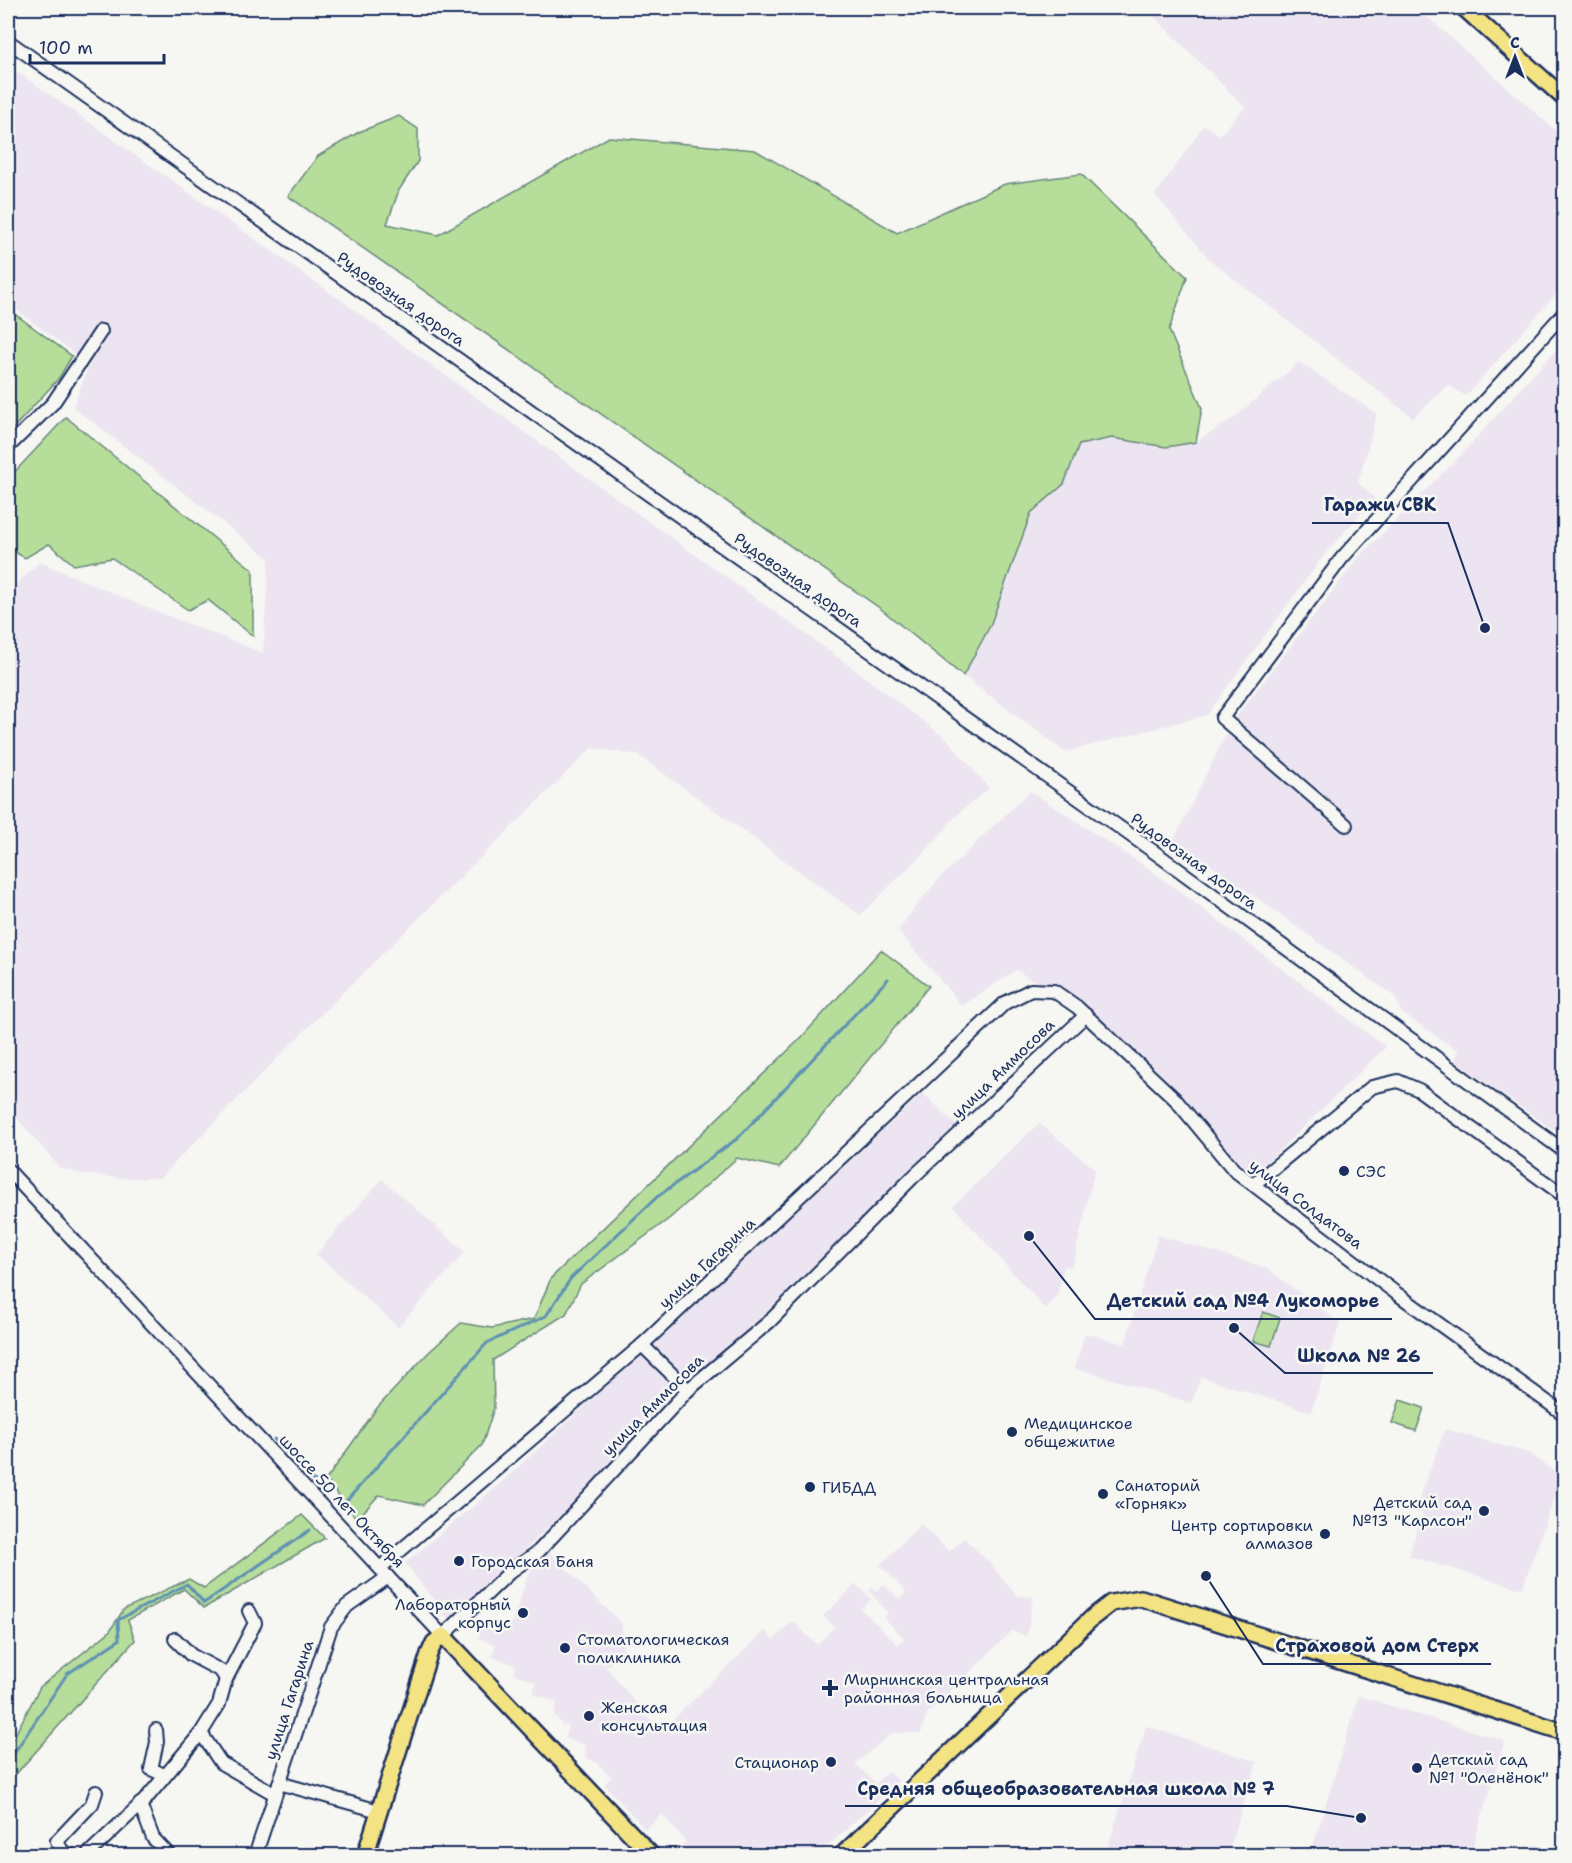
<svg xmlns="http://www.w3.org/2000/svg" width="1572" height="1863" font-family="'Shantell Sans',sans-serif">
<rect width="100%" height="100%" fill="#f6f6f2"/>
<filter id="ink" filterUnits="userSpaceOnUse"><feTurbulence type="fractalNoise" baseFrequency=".0167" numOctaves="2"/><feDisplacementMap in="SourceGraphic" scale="12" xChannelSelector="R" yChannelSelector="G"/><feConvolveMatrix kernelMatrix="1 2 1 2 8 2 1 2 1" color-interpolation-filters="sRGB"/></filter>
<g filter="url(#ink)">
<g fill="#ece5f1">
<polygon points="1145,8 1417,8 1564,138 1564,285 1466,396 1448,385 1413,418 1210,260 1155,195 1204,125 1220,135 1245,107"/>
<polygon points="8,65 328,291 843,661 947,739 989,788 960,812 925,852 860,915 638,755 592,748 293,1042 160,1178 121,1178 82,1174 60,1168 11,1111 14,1108 8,1101 8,591 40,562 138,604 263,653 269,558 73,407 89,365 8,303"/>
<polygon points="1564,341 1564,1137 1454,1061 1459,1051 1402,1013 1395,997 1174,839 1233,721 1358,558 1459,457"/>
<polygon points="1299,362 1377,414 1358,483 1375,498 1324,555 1207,715 1065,752 963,676 990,626 1031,513 1064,484 1079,445 1112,438 1166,447 1196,442 1235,417"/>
<polygon points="1030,791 1152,871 1386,1047 1254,1175 1208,1132 1127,1044 1062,991 1036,982 1016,970 962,1006 898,931 918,903 940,878"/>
<polygon points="923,1093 956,1125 451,1623 405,1563 501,1483"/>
<polygon points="1039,1123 1095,1169 1073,1265 1064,1267 1057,1297 1045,1309 953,1206"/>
<polygon points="382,1179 465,1252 398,1327 316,1254"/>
<polygon points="1158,1235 1266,1268 1340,1323 1311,1412 1201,1377 1191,1403 1075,1368 1085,1333 1125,1344"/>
<polygon points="1445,1429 1528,1453 1562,1477 1522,1589 1409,1556 1422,1514 1416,1509"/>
<polygon points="921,1524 949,1552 964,1538 988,1561 1017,1596 1033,1597 1027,1636 1012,1631 927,1714 921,1733 892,1733 855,1764 876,1783 888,1771 899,1781 818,1855 673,1855 686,1842 662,1814 645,1829 604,1784 611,1777 597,1763 585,1757 586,1746 565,1738 568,1724 563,1725 554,1715 557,1702 533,1694 536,1682 514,1674 516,1665 492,1657 496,1645 478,1638 483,1622 509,1631 528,1575 547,1550 622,1624 623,1653 606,1667 660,1732 765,1631 773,1640 793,1621 817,1645 834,1627 823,1616 856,1584 871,1599 861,1609 898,1645 904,1638 884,1618 888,1613 869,1591 872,1588 876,1591 883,1584 899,1599 906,1592 880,1565"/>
<polygon points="1359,1696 1505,1741 1470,1855 1310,1855"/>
<polygon points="1146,1726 1257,1762 1227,1855 1101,1855 1103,1849 1107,1850"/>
<polygon points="1534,1844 1564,1854 1564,1855 1530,1855"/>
</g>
<g fill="#b6dd99" stroke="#68867c" stroke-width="1.5">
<polygon points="399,116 418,129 418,161 399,190 387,224 438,235 609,137 755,150 897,233 1005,184 1081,174 1187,277 1169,330 1202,408 1196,442 1166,447 1112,438 1079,445 1064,484 1031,513 990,626 963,676 881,609 288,196 318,156 359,132"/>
<polygon points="8,309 72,356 59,378 8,434"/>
<polygon points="66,417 253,570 253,636 208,600 188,610 112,558 74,565 49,544 25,558 8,548 8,479"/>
<polygon points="881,950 929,986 779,1168 737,1158 670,1218 581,1284 566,1314 493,1360 494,1408 482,1445 423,1505 379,1495 357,1519 326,1480 377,1408 428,1353 461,1323 492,1328 534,1319 551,1278 799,1040"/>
<polygon points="1263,1312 1280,1318 1271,1346 1253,1341"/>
<polygon points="1400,1400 1424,1408 1416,1431 1392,1423"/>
<polygon points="302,1515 325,1538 204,1608 184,1589 128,1620 135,1640 8,1783 8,1748 40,1687 109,1632 124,1609 189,1579 204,1588"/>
</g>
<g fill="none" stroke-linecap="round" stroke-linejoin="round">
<g stroke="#5f91b4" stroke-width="3">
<polyline points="274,1439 314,1481 326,1480"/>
<polyline points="341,1507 487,1343 546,1316 571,1278 657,1197 738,1138 888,979"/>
<polyline points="8,1762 67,1674 119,1640 118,1620 187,1584 204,1603 310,1530"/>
</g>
<defs>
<g id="minor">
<polyline points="8,41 1157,854 1564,1151"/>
<polyline points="8,447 53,403 101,331"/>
<polyline points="1346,825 1222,718 1342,558 1564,313"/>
<polyline points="8,1170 443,1636 511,1571 538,1552 688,1390 769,1322 912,1178 1086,1015"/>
<polyline points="1254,1184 1372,1087 1398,1081 1419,1090 1564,1196"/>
<polyline points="642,1345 688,1390"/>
<polyline points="380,1568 642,1345 1005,1003 1031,990 1054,991 1077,1007 1175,1099 1234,1170 1396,1293 1564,1414"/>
<polyline points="175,1639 191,1655 221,1671 226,1679"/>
<polyline points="156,1730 157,1742 151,1769 164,1775"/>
<polyline points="201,1733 221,1763 273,1793"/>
<polyline points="279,1783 379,1811"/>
<polyline points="140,1804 153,1838 170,1856"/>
<polyline points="72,1856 62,1851 57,1841 92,1804 96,1792"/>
<polyline points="86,1856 145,1800 201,1733 219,1704 226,1679 255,1623 249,1611"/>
<polyline points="255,1856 331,1627 347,1606 388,1577"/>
</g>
<g id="major">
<polyline points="1464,8 1564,98"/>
<polyline points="365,1856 429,1654 434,1643 443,1636 652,1856"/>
<polyline points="841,1856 1093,1617 1111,1603 1141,1598 1564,1732"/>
</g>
</defs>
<use href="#minor" stroke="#1b2f5e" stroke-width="16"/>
<use href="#major" stroke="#1b2f5e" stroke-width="20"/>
<use href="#minor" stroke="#f6f6f2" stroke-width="12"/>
<use href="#major" stroke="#f4e382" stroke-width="15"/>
</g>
</g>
<g fill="#1b2f5e" stroke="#f6f6f2" stroke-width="2">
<circle cx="1344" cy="1171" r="6"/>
<circle cx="1012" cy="1432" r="6"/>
<circle cx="810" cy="1487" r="6"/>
<circle cx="1103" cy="1494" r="6"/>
<circle cx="1484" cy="1511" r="6"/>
<circle cx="1325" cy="1534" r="6"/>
<circle cx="459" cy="1561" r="6"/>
<circle cx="523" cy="1613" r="6"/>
<circle cx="565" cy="1648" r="6"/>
<path d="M827 1679h6v6h6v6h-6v6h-6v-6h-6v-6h6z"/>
<circle cx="589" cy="1716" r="6"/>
<circle cx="831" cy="1762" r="6"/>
<circle cx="1417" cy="1768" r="6"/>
</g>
<g text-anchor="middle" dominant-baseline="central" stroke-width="5" stroke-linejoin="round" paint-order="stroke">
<g font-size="16" fill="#1b2f5e" stroke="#f6f6f2">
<text transform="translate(401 299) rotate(35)">Рудовозная дорога</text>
<text transform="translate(798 580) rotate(35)">Рудовозная дорога</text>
<text transform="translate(1194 861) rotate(36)">Рудовозная дорога</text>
<text transform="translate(1003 1069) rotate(-44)">улица Аммосова</text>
<text transform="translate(1306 1204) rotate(37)">улица Солдатова</text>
<text transform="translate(707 1263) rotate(-43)">улица Гагарина</text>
<text transform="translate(653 1405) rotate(-45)">улица Аммосова</text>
<text transform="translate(342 1501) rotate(47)">шоссе 50 лет Октября</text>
<text transform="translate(289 1700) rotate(-72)">улица Гагарина</text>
</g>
<g font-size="16" fill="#1b2f5e" stroke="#f6f6f2" text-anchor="start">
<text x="1356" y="1171">СЭС</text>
<text x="1024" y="1423">Медицинское<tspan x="1024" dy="18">общежитие</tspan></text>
<text x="1115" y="1485">Санаторий<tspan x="1115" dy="18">«Горняк»</tspan></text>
<text x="822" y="1487">ГИБДД</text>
<text x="1472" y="1502" text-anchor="end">Детский сад<tspan x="1472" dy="18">№13 "Карлсон"</tspan></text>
<text x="1313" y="1525" text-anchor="end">Центр сортировки<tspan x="1313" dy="18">алмазов</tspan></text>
<text x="471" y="1561">Городская Баня</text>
<text x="511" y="1604" text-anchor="end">Лабораторный<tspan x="511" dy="18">корпус</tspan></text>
<text x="577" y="1639">Стоматологическая<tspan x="577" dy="18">поликлиника</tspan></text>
<text x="844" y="1679">Мирнинская центральная<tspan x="844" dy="18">районная больница</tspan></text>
<text x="601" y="1707">Женская<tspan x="601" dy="18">консультация</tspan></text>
<text x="1429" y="1759">Детский сад<tspan x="1429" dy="18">№1 "Оленёнок"</tspan></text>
<text x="819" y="1762" text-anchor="end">Стационар</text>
</g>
</g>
<path fill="none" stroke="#1b2f5e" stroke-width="2" d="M1485 628L1448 523H1312M1029 1236L1095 1319H1392M1234 1328L1285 1373H1433M1206 1576L1263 1664H1491M1361 1818L1287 1806H845"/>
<g fill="#1b2f5e" stroke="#f6f6f2" stroke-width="2">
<circle cx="1485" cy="628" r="6"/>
<circle cx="1029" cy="1236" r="6"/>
<circle cx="1234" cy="1328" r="6"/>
<circle cx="1206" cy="1576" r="6"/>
<circle cx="1361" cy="1818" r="6"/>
</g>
<g font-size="18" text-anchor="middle" font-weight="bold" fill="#1b2f5e" stroke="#f6f6f2" stroke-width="5" stroke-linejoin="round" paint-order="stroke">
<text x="1380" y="511">Гаражи СВК</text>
<text x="1243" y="1307">Детский сад №4 Лукоморье</text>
<text x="1359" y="1362">Школа № 26</text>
<text x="1377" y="1652">Страховой дом Стерх</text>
<text x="1066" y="1795">Cредняя общеобразовательная школа № 7</text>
</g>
<rect width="1572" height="1863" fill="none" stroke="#f6f6f2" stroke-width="30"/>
<rect x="15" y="15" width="1542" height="1833" fill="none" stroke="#1b2f5e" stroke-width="2" filter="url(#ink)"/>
<g transform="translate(1515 57)" stroke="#f6f6f2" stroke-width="4.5" paint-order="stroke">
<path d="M0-4.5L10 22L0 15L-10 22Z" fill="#1b2f5e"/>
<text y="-9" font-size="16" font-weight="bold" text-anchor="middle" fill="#1b2f5e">С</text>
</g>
<path d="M30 54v9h134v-9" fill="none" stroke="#1b2f5e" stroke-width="3"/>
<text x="39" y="54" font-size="18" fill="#1b2f5e" stroke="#f6f6f2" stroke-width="4.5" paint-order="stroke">100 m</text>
</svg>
